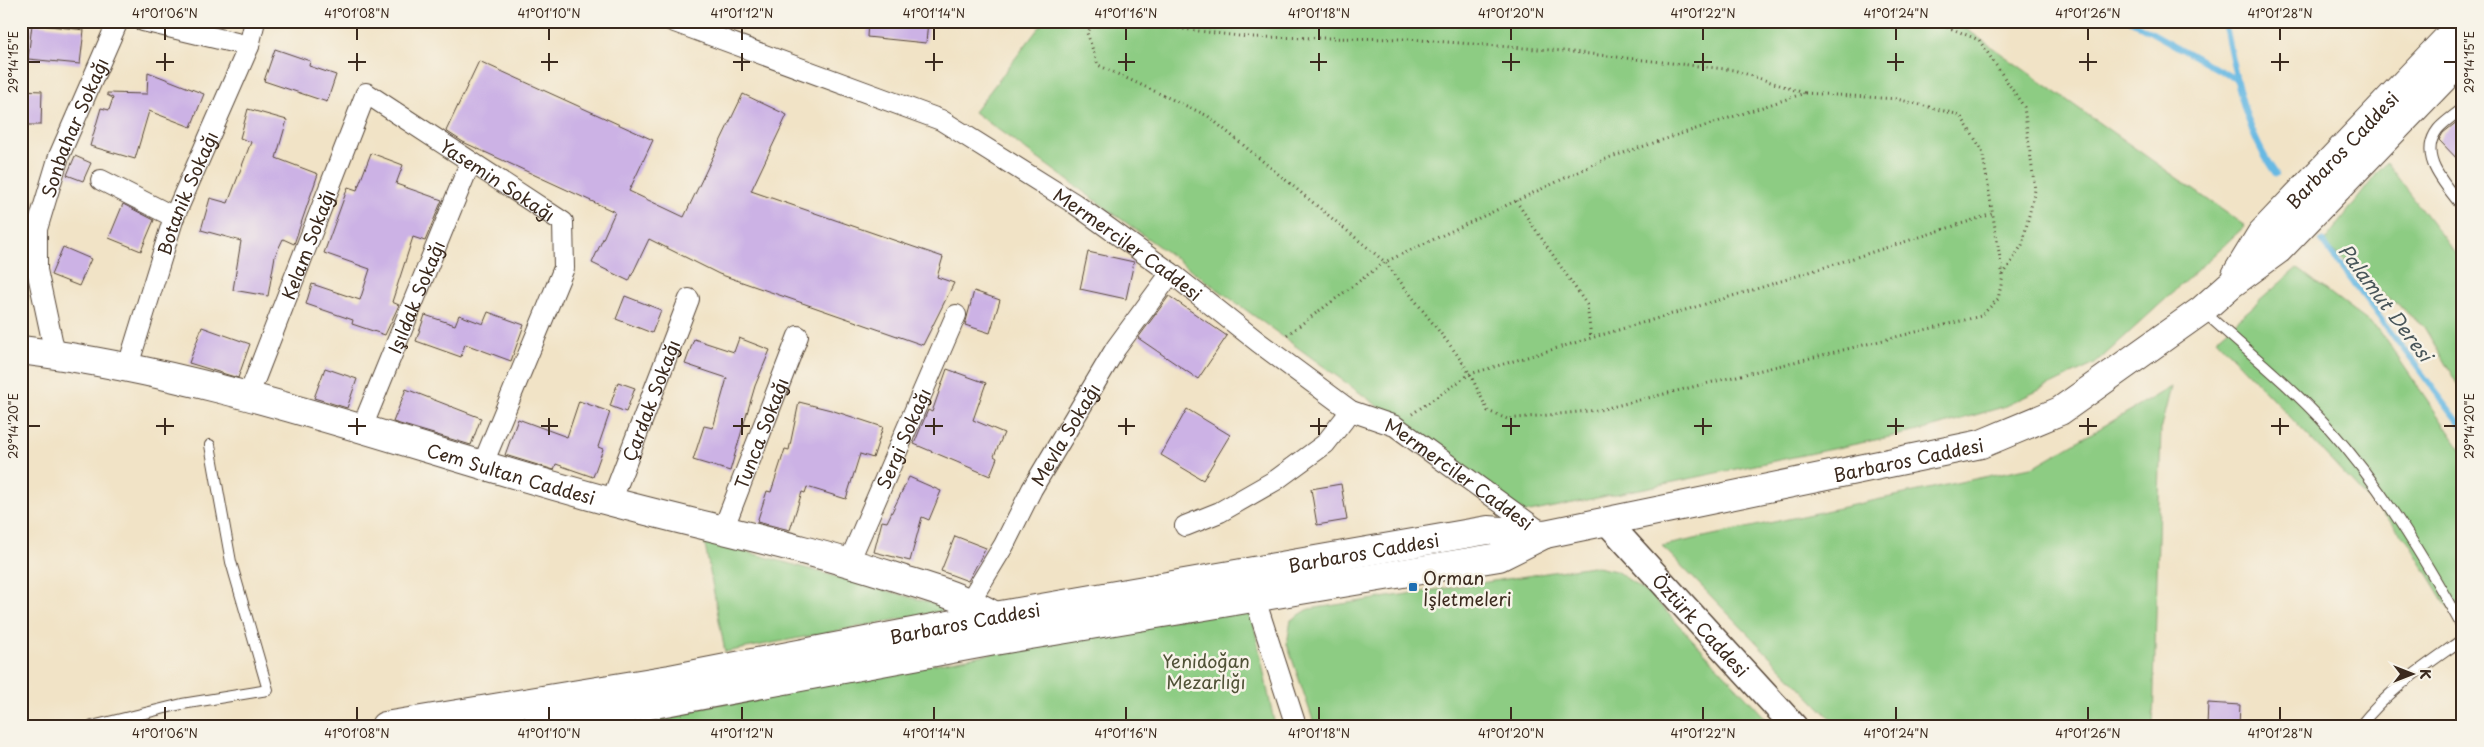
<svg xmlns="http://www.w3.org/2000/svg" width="2484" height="747" font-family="'Playpen Sans',sans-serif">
<rect width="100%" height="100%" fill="#f7f3e8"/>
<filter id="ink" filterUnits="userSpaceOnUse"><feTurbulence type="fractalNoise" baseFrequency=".02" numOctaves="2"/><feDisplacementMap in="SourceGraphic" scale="10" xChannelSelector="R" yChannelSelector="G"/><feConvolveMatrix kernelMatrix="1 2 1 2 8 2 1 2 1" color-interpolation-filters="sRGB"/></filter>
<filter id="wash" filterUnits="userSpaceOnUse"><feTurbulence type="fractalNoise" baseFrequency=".0096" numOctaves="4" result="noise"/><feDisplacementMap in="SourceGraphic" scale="20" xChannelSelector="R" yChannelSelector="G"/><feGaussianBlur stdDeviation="1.12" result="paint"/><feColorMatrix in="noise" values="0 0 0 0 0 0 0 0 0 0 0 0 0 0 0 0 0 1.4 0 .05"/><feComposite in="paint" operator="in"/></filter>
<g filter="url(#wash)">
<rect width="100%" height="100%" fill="#f1e3c6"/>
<g fill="#8dcc83" stroke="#647b50">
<polygon points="1044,21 1955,21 2245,226 2095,364 2003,407 1923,430 1525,513 974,112"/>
<polygon points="2386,162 2463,264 2463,394 2424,327 2323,243"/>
<polygon points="2297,268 2379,330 2463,452 2463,632 2408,541 2216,339"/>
<polygon points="2171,387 2161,427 2153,726 1838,726 1662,546 2035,466"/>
<polygon points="704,540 953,609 725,652"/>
<polygon points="1592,566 1616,571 1651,595 1773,726 1315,726 1287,644 1291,620 1309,609"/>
<polygon points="1250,606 1275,726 614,726 696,708"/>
</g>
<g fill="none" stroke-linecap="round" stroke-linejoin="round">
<g stroke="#67b9e3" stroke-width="6">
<polyline points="2131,21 2237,80"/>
<path d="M2224 21C2235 73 2244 130 2276 174"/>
<polyline points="2322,241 2463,428"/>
</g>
</g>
<g id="blocks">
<g fill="#ccb2e5">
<polygon points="868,21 928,21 926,43 867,37"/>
<polygon points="32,24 84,30 80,64 28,59"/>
<polygon points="275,49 310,61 309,66 336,75 327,102 264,81"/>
<polygon points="479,61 653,140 629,191 684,217 743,94 787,115 751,191 943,257 937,277 954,283 923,345 719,274 649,239 629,281 592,263 615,212 463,142 446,131"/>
<polygon points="148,72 204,94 191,127 149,111 135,159 90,146 101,108 109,110 113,98 107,95 107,93 147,94"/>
<polygon points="21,90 42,91 41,125 21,125"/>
<polygon points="248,109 287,120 276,158 318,174 294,244 283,239 275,256 268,296 233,290 241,241 201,230 210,198 228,203 251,142 240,138"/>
<polygon points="2463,117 2463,165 2439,140 2443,133"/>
<polygon points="371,153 403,165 396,184 442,200 425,241 413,237 392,302 399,305 385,335 352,324 353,320 306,304 312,284 360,300 370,269 324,253 348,187 357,190"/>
<polygon points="75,156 91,163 83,181 67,175"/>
<polygon points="123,204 154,220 141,251 109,238"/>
<polygon points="63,247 91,259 79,286 51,275"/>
<polygon points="1088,252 1134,262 1126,299 1080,289"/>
<polygon points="974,291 1000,300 990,333 965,325"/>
<polygon points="625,296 661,310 652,333 616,319"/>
<polygon points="1169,296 1227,336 1198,379 1138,338"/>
<polygon points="488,312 524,325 511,361 465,344 461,357 416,341 425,315 455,325 459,315 483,324"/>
<polygon points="202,327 250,344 238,378 189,363"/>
<polygon points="739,338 770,350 755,386 730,471 693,460 704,426 713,428 727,378 685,364 694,339 734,352"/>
<polygon points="325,368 357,379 347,408 314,398"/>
<polygon points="947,369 986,383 973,420 1004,433 994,456 997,458 990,476 914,444 928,410 932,412"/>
<polygon points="618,382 635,388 626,412 610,406"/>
<polygon points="406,389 481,418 471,445 393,422"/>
<polygon points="579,401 610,412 598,447 603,449 593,477 556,464 554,470 505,455 518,419 567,437"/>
<polygon points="799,402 831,410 883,427 873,458 860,454 846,499 807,487 805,493 802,492 790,530 757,522 767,491 771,492 785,449 789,450"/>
<polygon points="1187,409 1230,435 1203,480 1161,455"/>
<polygon points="909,477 941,491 929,520 922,517 910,561 874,552 882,521 887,522"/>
<polygon points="1341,484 1347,520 1317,525 1311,489"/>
<polygon points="955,536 986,548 968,581 941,571"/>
<polygon points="2208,703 2240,705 2239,726 2207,726"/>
</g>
</g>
</g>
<g filter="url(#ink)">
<use href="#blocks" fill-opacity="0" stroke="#564637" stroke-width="1"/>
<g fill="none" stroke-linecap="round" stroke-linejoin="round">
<defs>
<g id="service">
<path d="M2463 108C2455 115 2445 121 2438 129 2416 157 2447 186 2463 208"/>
<path d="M2203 311C2245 349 2290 385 2328 427 2382 487 2424 558 2463 628"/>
<polyline points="92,726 182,704 268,690 231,562 210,445"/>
<path d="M2360 726C2389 689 2425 666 2463 639"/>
</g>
<g id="minor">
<polyline points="143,21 249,46"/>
<path id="s1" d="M672 21 941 120 1075 204 1171 273 1258 342 1351 411 1395 426 1544 534"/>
<polyline points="101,180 174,217"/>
<path id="s2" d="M55 354 37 270V229L59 156 118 21"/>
<path id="s3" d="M127 369 174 217 249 46 255 21"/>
<path id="s4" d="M248 397 366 93 563 222 564 268 482 466"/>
<path id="s5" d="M361 430 470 163"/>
<path id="s6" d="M611 502 689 299"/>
<polyline points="1185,526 1220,512 1276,480 1325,444 1351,411"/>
<path id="s7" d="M723 530 798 336"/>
<path id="s8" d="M849 562 956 315"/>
<polyline points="1255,599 1296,726"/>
<path id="s9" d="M970 601 1004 545 1032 489 1116 348 1171 273"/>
</g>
<g id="tertiary">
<path id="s10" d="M1608 523 1794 726"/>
</g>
<g id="secondary">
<path id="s11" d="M21 350C223 375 416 450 612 502 705 527 800 546 892 576 929 588 962 596 995 616"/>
<path id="s12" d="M385 726 670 679 995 616 1488 530 1545 534"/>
<polyline points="536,726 1000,640 1499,557 1545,534"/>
</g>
<g id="primary">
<path id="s13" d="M2236 275 2261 234 2463 22"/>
<path id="s14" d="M1545 534 1981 444 2060 411 2202 310 2230 285 2278 250 2463 58"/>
</g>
</defs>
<use href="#service" stroke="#564637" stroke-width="12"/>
<use href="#minor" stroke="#564637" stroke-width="22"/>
<use href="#tertiary" stroke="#564637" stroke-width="28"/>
<use href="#secondary" stroke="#564637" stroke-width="30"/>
<use href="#primary" stroke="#564637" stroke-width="30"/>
<g stroke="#564637" stroke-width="3" stroke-dasharray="1 4" stroke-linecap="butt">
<polyline points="1095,21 1087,33 1098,65 1208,116 1385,262 1284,337"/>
<polyline points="1140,21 1143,24 1247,37 1408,39 1563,51 1734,70 1804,93"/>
<polyline points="1933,21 1979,40 2024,107 2035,190 2022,245 2003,275"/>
<polygon points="1805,93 1897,99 1960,115 1982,150 2003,276 1998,299 1981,316 1599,410 1507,419 1488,411 1470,374 1456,353 1385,262 1608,158"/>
<polyline points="1516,201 1587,305 1591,337"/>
<polyline points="1412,414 1470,374 1756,289 1992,214"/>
</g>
<use href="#service" stroke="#fff" stroke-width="10"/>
<use href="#minor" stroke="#fff" stroke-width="20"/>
<use href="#tertiary" stroke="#fff" stroke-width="25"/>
<use href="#secondary" stroke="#fff" stroke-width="28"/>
<use href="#primary" stroke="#fff" stroke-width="28"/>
</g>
</g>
<path fill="none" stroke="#3b2a1e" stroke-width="2" d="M165 28V40M357 28V40M549 28V40M742 28V40M934 28V40M1126 28V40M1319 28V40M1511 28V40M1703 28V40M1896 28V40M2088 28V40M2280 28V40M165 53V71M357 53V71M549 53V71M742 53V71M934 53V71M1126 53V71M1319 53V71M1511 53V71M1703 53V71M1896 53V71M2088 53V71M2280 53V71M28 62H40M156 62H174M348 62H366M541 62H558M733 62H750M925 62H943M1118 62H1135M1310 62H1327M1502 62H1520M1694 62H1712M1887 62H1904M2079 62H2097M2271 62H2289M2444 62H2456M165 418V435M357 418V435M549 418V435M742 418V435M934 418V435M1126 418V435M1319 418V435M1511 418V435M1703 418V435M1896 418V435M2088 418V435M2280 418V435M28 426H40M156 426H174M348 426H366M541 426H558M733 426H750M925 426H943M1118 426H1135M1310 426H1327M1502 426H1520M1694 426H1712M1887 426H1904M2079 426H2097M2271 426H2289M2444 426H2456M165 707V720M357 707V720M549 707V720M742 707V720M934 707V720M1126 707V720M1319 707V720M1511 707V720M1703 707V720M1896 707V720M2088 707V720M2280 707V720"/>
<rect fill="#1f6fb2" stroke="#f7f3e8" stroke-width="2" x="1408" y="582" width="10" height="10" rx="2.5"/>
<g text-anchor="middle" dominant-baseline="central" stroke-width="5" stroke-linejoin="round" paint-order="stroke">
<g font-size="18" fill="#3b2a1e" stroke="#f7f3e8">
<text stroke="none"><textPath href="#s2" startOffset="235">Sonbahar Sokağı</textPath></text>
<text stroke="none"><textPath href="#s13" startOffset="165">Barbaros Caddesi</textPath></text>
<text stroke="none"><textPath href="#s4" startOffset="484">Yasemin Sokağı</textPath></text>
<text stroke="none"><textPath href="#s3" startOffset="186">Botanik Sokağı</textPath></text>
<text stroke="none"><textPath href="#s1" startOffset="511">Mermerciler Caddesi</textPath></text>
<text stroke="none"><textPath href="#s4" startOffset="164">Kelam Sokağı</textPath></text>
<text stroke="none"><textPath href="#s5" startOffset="144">Işıldak Sokağı</textPath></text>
<text stroke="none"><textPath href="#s6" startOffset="109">Çardak Sokağı</textPath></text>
<text stroke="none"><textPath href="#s7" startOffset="104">Tunca Sokağı</textPath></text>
<text stroke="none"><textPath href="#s9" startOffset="192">Mevla Sokağı</textPath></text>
<text stroke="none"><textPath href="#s8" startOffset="135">Sergi Sokağı</textPath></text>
<text stroke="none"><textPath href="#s14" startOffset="371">Barbaros Caddesi</textPath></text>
<text stroke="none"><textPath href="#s11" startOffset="506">Cem Sultan Caddesi</textPath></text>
<text stroke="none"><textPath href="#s1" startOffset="916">Mermerciler Caddesi</textPath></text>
<text stroke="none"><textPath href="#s12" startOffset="994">Barbaros Caddesi</textPath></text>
<text stroke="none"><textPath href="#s12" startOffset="589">Barbaros Caddesi</textPath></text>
<text stroke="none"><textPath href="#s10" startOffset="138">Öztürk Caddesi</textPath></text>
</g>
<g font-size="18" fill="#3b2a1e" stroke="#f7f3e8" text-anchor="start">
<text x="1423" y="577">Orman<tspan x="1423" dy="21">İşletmeleri</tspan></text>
</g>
<g font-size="18" fill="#505237" stroke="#f7f3e8">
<text x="1206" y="660">Yenidoğan<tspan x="1206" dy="21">Mezarlığı</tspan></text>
</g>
<g font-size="19" font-style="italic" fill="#485559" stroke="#f7f3e8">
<text transform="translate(2386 302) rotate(53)">Palamut Deresi</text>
</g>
</g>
<rect width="2484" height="747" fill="none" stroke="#f7f3e8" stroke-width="55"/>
<g transform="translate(2412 674) rotate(90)" stroke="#f7f3e8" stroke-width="4" paint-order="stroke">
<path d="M0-4L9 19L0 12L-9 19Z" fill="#3b2a1e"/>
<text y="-8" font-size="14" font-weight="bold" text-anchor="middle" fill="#3b2a1e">K</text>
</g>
<rect x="28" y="28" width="2428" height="692" fill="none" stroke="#3b2a1e" stroke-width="2"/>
<g font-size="12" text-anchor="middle" fill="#3b2a1e">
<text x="165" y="18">41°01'06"N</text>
<text x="357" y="18">41°01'08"N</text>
<text x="549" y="18">41°01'10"N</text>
<text x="742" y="18">41°01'12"N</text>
<text x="934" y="18">41°01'14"N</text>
<text x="1126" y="18">41°01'16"N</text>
<text x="1319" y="18">41°01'18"N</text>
<text x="1511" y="18">41°01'20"N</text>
<text x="1703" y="18">41°01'22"N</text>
<text x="1896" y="18">41°01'24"N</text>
<text x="2088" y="18">41°01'26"N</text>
<text x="2280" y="18">41°01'28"N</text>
<text transform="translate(2470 62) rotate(-90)" y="4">29°14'15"E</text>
<text transform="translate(14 62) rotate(-90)" y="4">29°14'15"E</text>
<text transform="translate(2470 426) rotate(-90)" y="4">29°14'20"E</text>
<text transform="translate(14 426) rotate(-90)" y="4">29°14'20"E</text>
<text x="165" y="738">41°01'06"N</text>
<text x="357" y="738">41°01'08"N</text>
<text x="549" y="738">41°01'10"N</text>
<text x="742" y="738">41°01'12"N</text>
<text x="934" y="738">41°01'14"N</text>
<text x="1126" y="738">41°01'16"N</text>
<text x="1319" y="738">41°01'18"N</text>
<text x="1511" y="738">41°01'20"N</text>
<text x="1703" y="738">41°01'22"N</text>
<text x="1896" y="738">41°01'24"N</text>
<text x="2088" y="738">41°01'26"N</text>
<text x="2280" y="738">41°01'28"N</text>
</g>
</svg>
